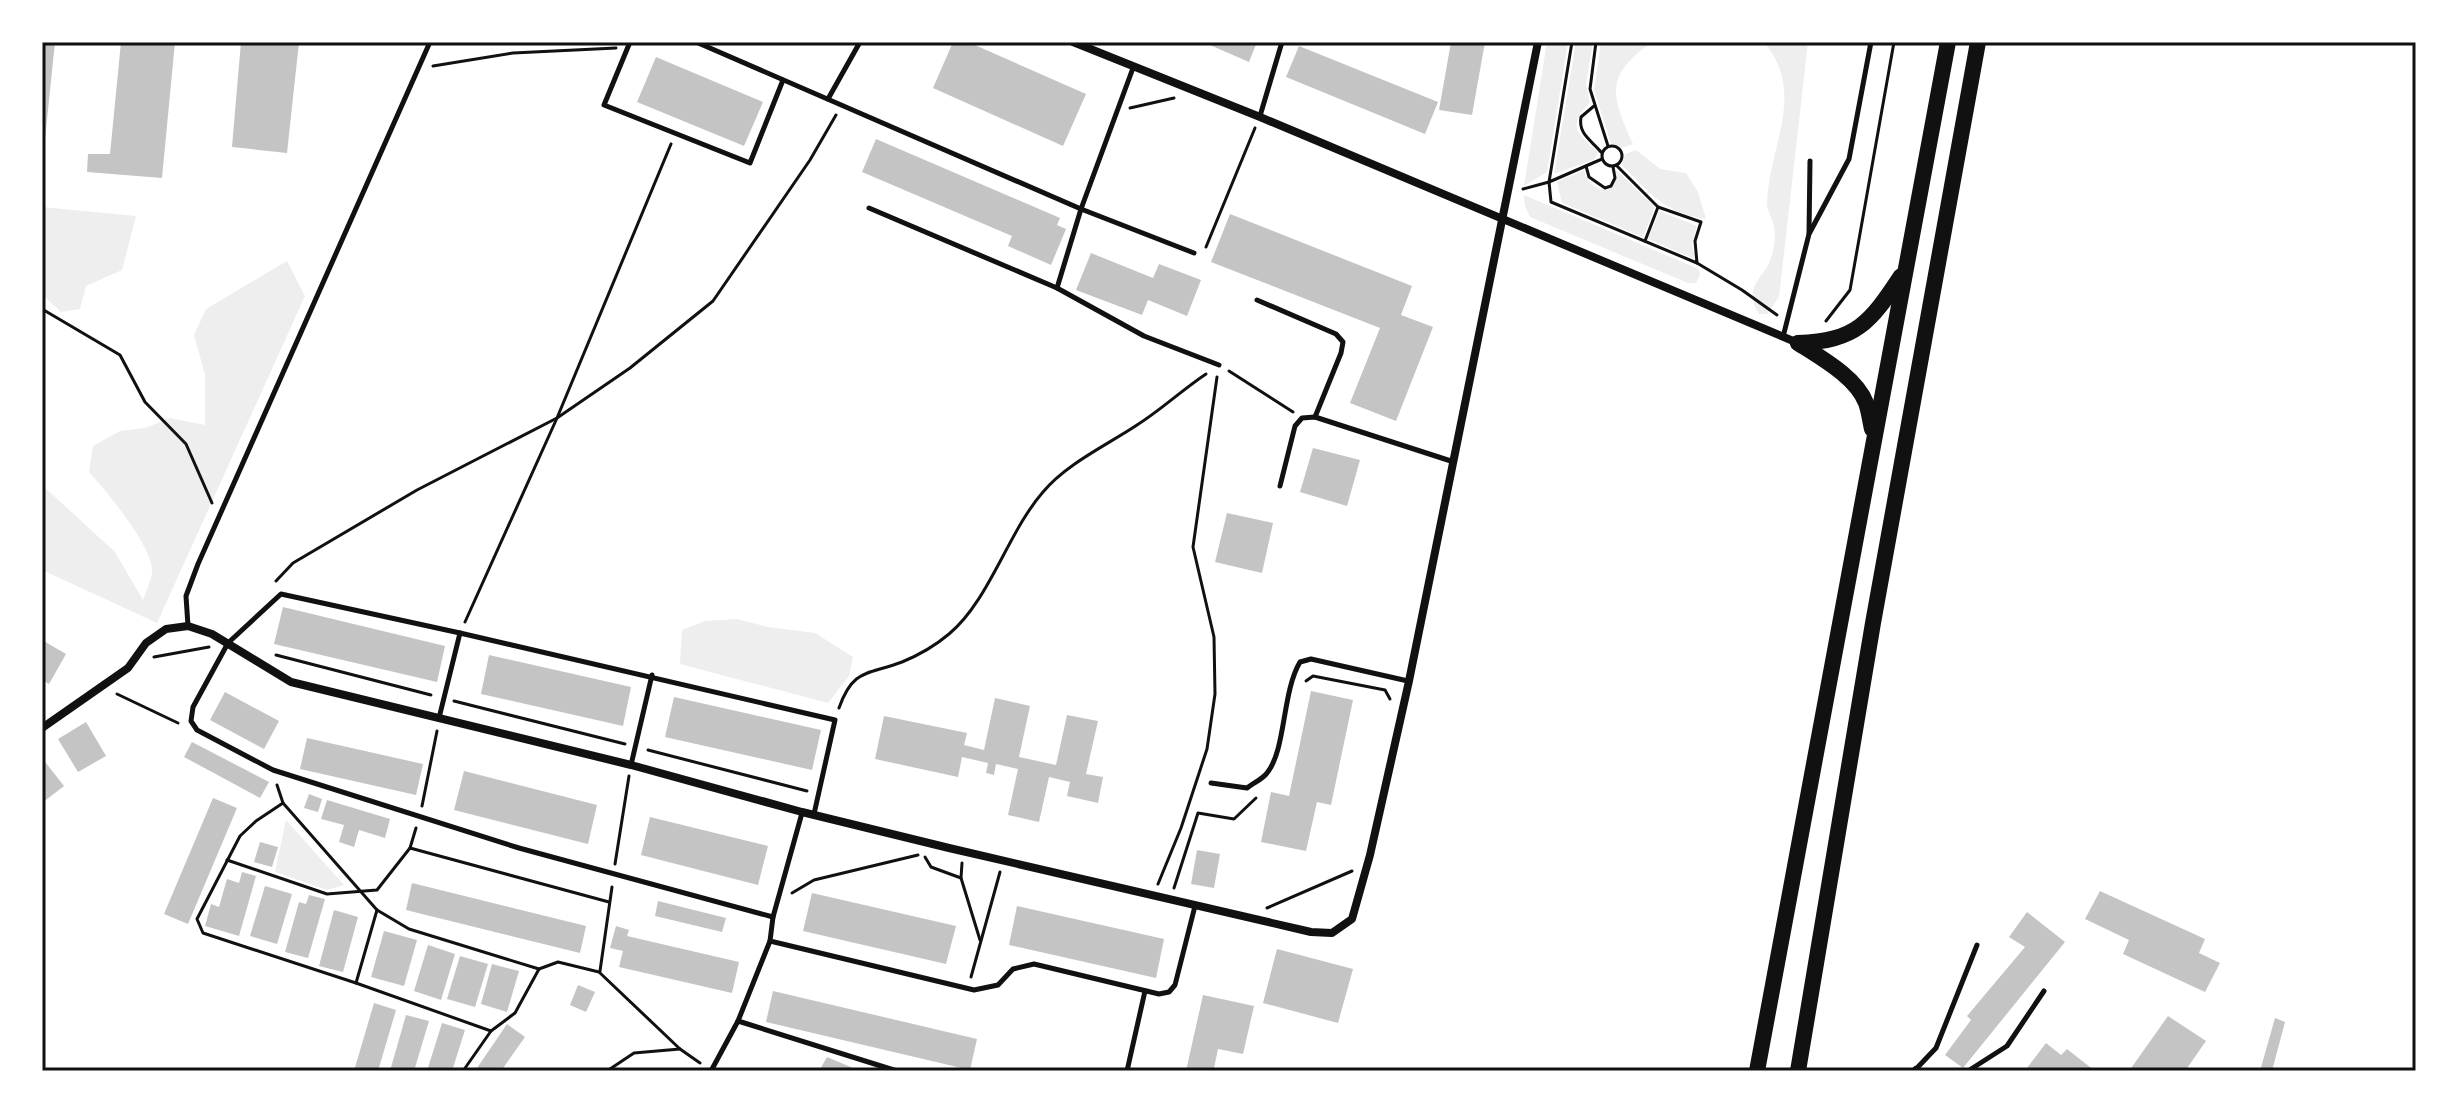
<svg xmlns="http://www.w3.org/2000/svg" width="2458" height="1113" font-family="Overpass,sans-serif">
<rect width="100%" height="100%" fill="#fff"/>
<g fill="#eee">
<polygon points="1547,42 1568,42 1547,172 1524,186"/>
<path d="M1576 42H1593L1586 84 1590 103C1566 125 1578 134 1598 152L1595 159 1554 174Z"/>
<path d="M1601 42H1652C1604 76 1611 95 1633 144L1622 148 1611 143 1594 90Z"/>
<path d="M1764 42H1808L1779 297 1767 314H1759C1741 286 1766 277 1771 258 1774 250 1776 235 1774 227 1773 219 1767 212 1767 203 1769 145 1807 94 1764 42Z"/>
<path d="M1636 150 1660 169 1686 173 1698 192 1706 219C1665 213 1649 193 1622 165L1625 154Z"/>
<path d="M1614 168 1655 207 1643 237 1562 203 1557 182 1584 170C1588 183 1594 189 1608 190L1616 179Z"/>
<polygon points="1524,195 1699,269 1700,275 1696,283 1688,283 1530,217 1525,206"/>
<polygon points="42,207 136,216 122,270 86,286 80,309 61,312 42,294"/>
<polygon points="1659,211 1697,226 1692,243 1695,259 1648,239"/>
<path d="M287 261 305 296 157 623 42 570V485L115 552 143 600C146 591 153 577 152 569 150 543 106 491 89 472L93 446 120 431 145 428 170 418 205 425V375L194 335 206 309Z"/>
<polygon points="737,619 768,627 815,633 853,657 849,676 828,703 680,664 682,630 705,621"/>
<polygon points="286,820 344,885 327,890 275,872"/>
</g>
<g fill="#c4c4c4">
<polygon points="42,42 55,42 44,149 42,149"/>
<polygon points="121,42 175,42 162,178 87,172 88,154 110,154"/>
<polygon points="241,42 299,42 287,153 232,147"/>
<polygon points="953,42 968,42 1086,94 1063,146 933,88"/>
<polygon points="1203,42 1257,42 1249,62"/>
<polygon points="1451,42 1485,42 1472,115 1439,110"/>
<polygon points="1299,46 1438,102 1425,134 1286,77"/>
<polygon points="656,57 763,102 744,146 637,102"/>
<polygon points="876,139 1060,218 1057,225 1066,229 1051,265 1008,246 1012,236 862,172"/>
<polygon points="1230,214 1412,286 1401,315 1433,327 1396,421 1350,403 1380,328 1211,262"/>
<polygon points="1091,253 1153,278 1159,264 1201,280 1187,316 1148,300 1142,315 1076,290"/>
<polygon points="1313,448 1360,460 1347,506 1300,492"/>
<polygon points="1227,513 1273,523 1262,573 1215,562"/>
<polygon points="283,607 445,646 437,682 274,644"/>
<polygon points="42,640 66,654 49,684 42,680"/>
<polygon points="489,655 631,687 623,726 481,694"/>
<polygon points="1311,691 1353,700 1331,805 1317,802 1306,851 1261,842 1271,792 1289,796"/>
<polygon points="225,692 279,721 264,749 210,720"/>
<polygon points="674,697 821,730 812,770 665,737"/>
<polygon points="995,698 1030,706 1019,757 1056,765 1067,715 1098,721 1086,774 1103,777 1098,803 1067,796 1070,782 1049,777 1039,822 1008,815 1018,769 996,764 994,775 986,773 988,763 962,757 958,777 875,759 884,716 967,733 964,745 984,750"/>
<polygon points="86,722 106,756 78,772 58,739"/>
<polygon points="307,738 423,764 416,795 300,769"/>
<polygon points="192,742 269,782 260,798 184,757"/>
<polygon points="42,758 64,786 42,803"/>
<polygon points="464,771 597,805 588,844 454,810"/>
<polygon points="309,794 322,799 318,812 304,808"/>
<polygon points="213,798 237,808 188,924 164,914"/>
<polygon points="327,800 390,819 385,838 359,830 354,847 339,842 344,825 321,819"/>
<polygon points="650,817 768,846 758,885 641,855"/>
<polygon points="260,842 278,847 272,867 254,862"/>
<polygon points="1197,850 1220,854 1214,888 1191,884"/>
<polygon points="242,872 256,876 239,936 205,926 211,904 219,907 227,879 239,883"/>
<polygon points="412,883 586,926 580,953 406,910"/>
<polygon points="265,886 292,894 277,944 250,936"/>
<polygon points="2100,891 2205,939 2199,953 2220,963 2205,992 2123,954 2129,940 2085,919"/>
<polygon points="812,893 956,926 946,964 803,931"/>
<polygon points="309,895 325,899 308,958 285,952 299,902 306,904"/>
<polygon points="658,901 726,918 722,932 655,916"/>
<polygon points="1017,906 1164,939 1156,978 1009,945"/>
<polygon points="334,910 358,917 343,972 319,966"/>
<polygon points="2027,912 2065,942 1963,1068 1945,1055 1971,1020 1967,1016 2025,947 2009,937"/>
<polygon points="616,926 629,930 627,936 739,962 732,993 619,967 623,951 610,948"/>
<polygon points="384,931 417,940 404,986 371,977"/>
<polygon points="428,945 455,954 441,1000 414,991"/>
<polygon points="1277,949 1353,969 1338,1023 1263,1003"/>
<polygon points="460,956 488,964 475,1007 447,999"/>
<polygon points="492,964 519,971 507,1012 481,1004"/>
<polygon points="578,985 595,992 586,1012 570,1005"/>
<polygon points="773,991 977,1039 970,1070 766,1022"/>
<polygon points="1203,995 1254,1006 1243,1054 1218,1049 1214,1068 1220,1071 1186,1071"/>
<polygon points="374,1003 396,1010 378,1071 354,1071"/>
<polygon points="406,1015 429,1021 414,1071 390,1071"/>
<polygon points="2168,1016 2206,1041 2185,1071 2129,1071"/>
<polygon points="2275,1018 2285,1022 2272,1071 2260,1071"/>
<polygon points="442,1023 465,1030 452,1071 427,1071"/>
<polygon points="507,1024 525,1037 501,1071 475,1071"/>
<polygon points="2046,1043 2061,1055 2067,1049 2095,1071 2032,1071 2027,1068"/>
<polygon points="827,1057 860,1071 819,1071"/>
</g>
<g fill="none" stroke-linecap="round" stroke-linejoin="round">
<g stroke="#111" stroke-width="3">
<polyline points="1572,42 1549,182 1602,159"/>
<polyline points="1596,42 1590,89 1608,146"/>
<polyline points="433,66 513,53 616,48"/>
<path d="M1594 106 1581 117C1578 134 1591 140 1601 152"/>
<polyline points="1130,108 1174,98"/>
<circle cx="1612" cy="156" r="10"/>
<polyline points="1586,166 1589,177 1605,188 1611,186 1615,178 1613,167"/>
<polyline points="1523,189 1549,182 1551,202 1697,263 1695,241 1701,222 1658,207 1616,165"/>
<polyline points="1645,241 1658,207"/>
<polyline points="1206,247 1255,128"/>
<polyline points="1697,263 1742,290 1777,315"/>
<polyline points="42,309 120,355 145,402 186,444 212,503"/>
<polyline points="1826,321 1850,290 1894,42"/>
<polyline points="1229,371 1293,412"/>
<polyline points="276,581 293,563 417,490 557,418 630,368 713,301 810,160 836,115"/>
<polyline points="465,622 557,418 671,144"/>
<polyline points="276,655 431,695"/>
<polyline points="154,657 209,647"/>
<polyline points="1306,681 1313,676 1385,690 1390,699"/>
<polyline points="117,694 178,723"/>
<polyline points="454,701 625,744"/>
<path d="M839 708C853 668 868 675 902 662 919 655 936 645 949 634 989 601 1008 532 1043 492 1066 464 1107 445 1137 425 1161 410 1182 390 1206 374"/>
<polyline points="648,750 807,791"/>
<polyline points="277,785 283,803 377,910 409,929 539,969 558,962 599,972 680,1049 700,1063"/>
<polyline points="283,803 256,821 240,836 197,919 203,933 356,983"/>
<polyline points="422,806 437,731"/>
<polyline points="410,848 609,902"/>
<polyline points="925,857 931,867 961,878"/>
<polyline points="227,860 327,894 377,890 410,848 416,828"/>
<polyline points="962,863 961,878 980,940"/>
<polyline points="615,864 629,776"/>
<polyline points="1158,884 1181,828 1207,749 1215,694 1214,637 1193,547 1217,377"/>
<polyline points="1174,888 1198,813 1234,819 1256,798"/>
<polyline points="792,893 814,880 918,855"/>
<polyline points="1267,908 1352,871"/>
<polyline points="377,910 356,983 491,1031"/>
<polyline points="600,971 612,887"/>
<polyline points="971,977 1000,872"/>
<polyline points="463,1071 491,1031 515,1013 539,969"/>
<polyline points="607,1071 634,1053 680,1049"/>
</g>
<g stroke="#111" stroke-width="5">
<polyline points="630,42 604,105 750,163 783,80"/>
<polyline points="696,42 1081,209 1194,253"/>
<polyline points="1133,68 1081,209 1057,288 1144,336 1219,365"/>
<polyline points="828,99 860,42"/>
<polyline points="1260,116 1282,42"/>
<polyline points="869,208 1057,288"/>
<polyline points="1809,233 1810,161"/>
<polyline points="1257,300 1336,334 1343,342 1341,353 1315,417"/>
<polyline points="1783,337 1809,234 1849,159 1871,42"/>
<polyline points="1280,486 1295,426 1302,418 1315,417 1454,462"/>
<polyline points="188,626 186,596 198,564 430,42"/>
<polyline points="460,633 281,594 228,643 193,707 191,721 197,730 273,770 519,848 773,917 802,813"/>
<polyline points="439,718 460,633 835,720 814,814"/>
<polyline points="631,765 652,675"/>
<path d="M1211 783 1247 788C1253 783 1263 779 1267 773 1286 750 1282 692 1300 662L1311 659 1408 681"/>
<polyline points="773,917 770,941 974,990 998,985 1013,969 1034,964 1159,994 1169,992 1175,985 1195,906"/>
<polyline points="738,1021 897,1071"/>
<polyline points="1916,1069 1936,1048 1977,945"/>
<polyline points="711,1071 738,1021 770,941"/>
<polyline points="1127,1071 1145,991"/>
<polyline points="1968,1071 2007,1046 2044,991"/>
</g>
<g stroke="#111" stroke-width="8">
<polyline points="1073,42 1260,117 1798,343"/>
<polyline points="42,728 128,668 146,643 166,629 188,626 212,634 291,682 631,765 802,812 949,848 1311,932 1332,933 1352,919 1370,855 1409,681 1538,42"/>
<polyline points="1915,1071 1916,1070"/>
</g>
<g stroke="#111" stroke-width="16">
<path d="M1798 343C1856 341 1870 323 1901 276"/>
<path d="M1798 343C1821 358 1856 377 1866 403 1869 411 1870 421 1872 429"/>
<polyline points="1757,1071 1948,42"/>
<polyline points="1798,1071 1873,623 1978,42"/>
</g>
</g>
<rect width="2458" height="1113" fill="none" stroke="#ffffff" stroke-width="88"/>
<rect x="44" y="44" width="2370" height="1025" fill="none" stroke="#111" stroke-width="3"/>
</svg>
